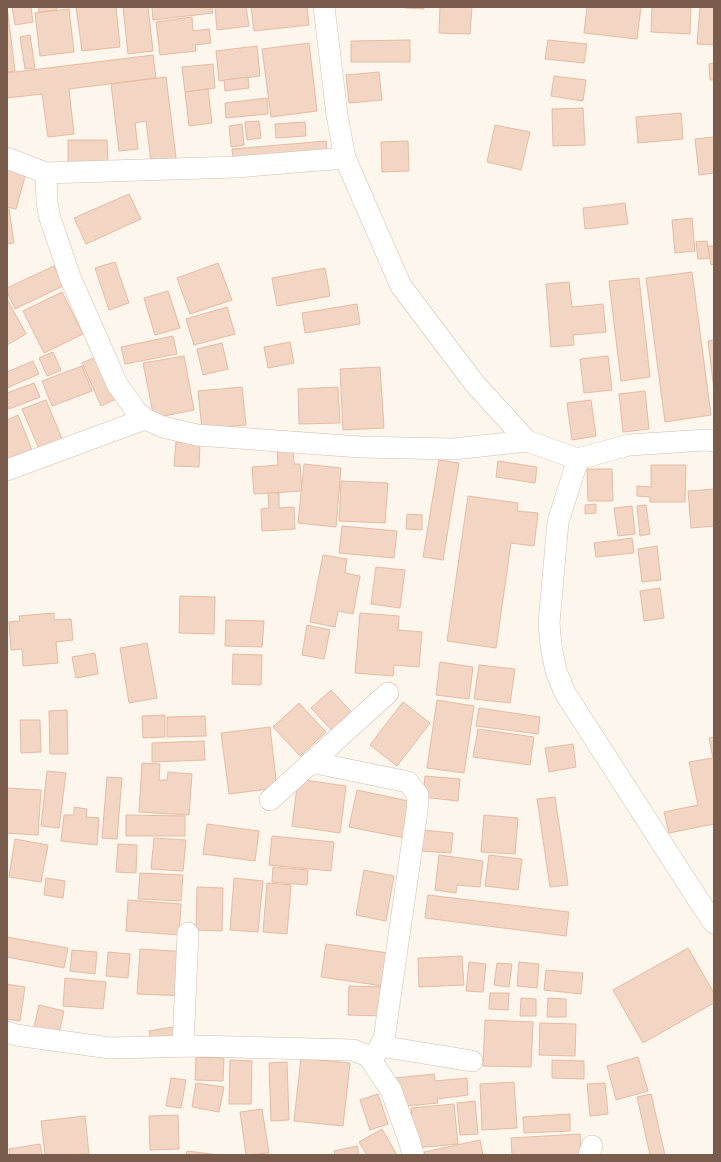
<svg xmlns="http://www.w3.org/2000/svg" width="721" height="1162" font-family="Helvetica,sans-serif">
<rect width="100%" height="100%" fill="#fdf6ec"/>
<g fill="#f3d5c3" stroke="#e6bba3">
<polygon points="7,7 15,71 7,72"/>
<polygon points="12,7 31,7 33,22 15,25"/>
<polygon points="39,7 57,7 57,10 39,12"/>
<polygon points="76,7 116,7 120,47 82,51"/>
<polygon points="123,7 148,7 153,51 128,54"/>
<polygon points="152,7 212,7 213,13 153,20"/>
<polygon points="215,7 246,7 249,26 217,30"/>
<polygon points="251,7 307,7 309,25 254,31"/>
<polygon points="405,7 424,7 424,9 405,8"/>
<polygon points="440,7 472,7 470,34 439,33"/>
<polygon points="587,7 641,7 637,39 584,33"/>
<polygon points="652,7 691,7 690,34 651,32"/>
<polygon points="700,7 714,7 714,45 697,44"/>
<polygon points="69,9 74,52 40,56 35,13"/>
<polygon points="192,17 193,31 209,29 211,43 195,45 196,51 160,55 156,22"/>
<polygon points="30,35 35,68 25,69 20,37"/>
<polygon points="410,40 410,62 351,62 351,41"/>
<polygon points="548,40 587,44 584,63 545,59"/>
<polygon points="309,43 317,111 271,117 262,49"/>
<polygon points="257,46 260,76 219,81 216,51"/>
<polygon points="153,55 156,78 69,89 74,134 48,137 42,94 7,98 7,73"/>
<polygon points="714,63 714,80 710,80 709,64"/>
<polygon points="213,64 215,88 185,92 182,67"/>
<polygon points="379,72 382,100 349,103 346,75"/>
<polygon points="554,76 586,80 583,101 551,96"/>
<polygon points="166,77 176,158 151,161 146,121 135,123 138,149 119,151 111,84"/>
<polygon points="248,77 249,88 225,91 224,80"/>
<polygon points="208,89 212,123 189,126 185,92"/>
<polygon points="267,98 268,114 226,118 225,103"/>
<polygon points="583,108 585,145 553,146 552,109"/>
<polygon points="681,113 683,139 638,143 636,117"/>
<polygon points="259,121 261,138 247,140 245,122"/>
<polygon points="305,122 306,136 276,138 275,124"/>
<polygon points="242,124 244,145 231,147 229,126"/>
<polygon points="495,125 530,132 521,170 487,162"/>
<polygon points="714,137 714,173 699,175 695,139"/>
<polygon points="68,140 107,140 108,164 68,164"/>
<polygon points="326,141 327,156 234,164 232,149"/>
<polygon points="408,141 409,171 382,172 381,142"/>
<polygon points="7,168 26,173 16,209 7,207"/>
<polygon points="129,194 141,219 86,244 74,218"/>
<polygon points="625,203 628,224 585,229 583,208"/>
<polygon points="7,209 9,209 14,243 7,244"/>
<polygon points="692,218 695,251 675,253 672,220"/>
<polygon points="707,241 710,258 698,259 696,242"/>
<polygon points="708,246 714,246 714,264 711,265"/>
<polygon points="115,262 129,303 109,310 95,268"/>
<polygon points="218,263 232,300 190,314 177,278"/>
<polygon points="54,266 63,286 15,309 7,292 7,288"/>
<polygon points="325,268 330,296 277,306 272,278"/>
<polygon points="692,272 711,415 665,422 646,278"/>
<polygon points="639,278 650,377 621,381 609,281"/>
<polygon points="569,282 572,307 603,304 606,332 573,335 574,345 551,347 546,284"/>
<polygon points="168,291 180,328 155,335 144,298"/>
<polygon points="62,292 83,334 44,353 23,311"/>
<polygon points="7,299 26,334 7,345"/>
<polygon points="357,304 360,324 305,333 302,313"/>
<polygon points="227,307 235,334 194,345 186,319"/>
<polygon points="173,336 177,354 125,364 121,347"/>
<polygon points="714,340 714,390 708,341"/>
<polygon points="290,342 294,363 268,368 264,347"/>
<polygon points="222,343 228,369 203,375 197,349"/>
<polygon points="53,352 61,370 47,376 39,358"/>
<polygon points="98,356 116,399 101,406 82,363"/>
<polygon points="184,356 194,410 154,418 143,363"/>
<polygon points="608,356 612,390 584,393 580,359"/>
<polygon points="33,361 39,374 7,388 7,372"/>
<polygon points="82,366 92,391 52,406 42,381"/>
<polygon points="380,367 384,428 343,430 340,369"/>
<polygon points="34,383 40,397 9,409 7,405 7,393"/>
<polygon points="242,387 246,425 202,429 198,391"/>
<polygon points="338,387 340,423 299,424 298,389"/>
<polygon points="645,391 649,429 623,432 619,394"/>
<polygon points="46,400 63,441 40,451 22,409"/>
<polygon points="591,400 596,436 572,440 567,403"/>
<polygon points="18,415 32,450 7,459 7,420"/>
<polygon points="176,442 200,443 199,467 174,466"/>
<polygon points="293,447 294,464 300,464 302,491 254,494 252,467 278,465 277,448"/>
<polygon points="439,460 459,463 443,560 423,557"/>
<polygon points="498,461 537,467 535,483 496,477"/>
<polygon points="304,464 341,468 336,527 298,523"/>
<polygon points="651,465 686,465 685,502 650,502 650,497 637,496 637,486 651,487"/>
<polygon points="587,469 612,469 613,501 588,501"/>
<polygon points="341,481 388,483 385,523 339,521"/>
<polygon points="714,489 714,526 691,528 688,491"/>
<polygon points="268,493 279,493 279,508 294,507 295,529 262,531 261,509 269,508"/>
<polygon points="468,496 518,503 517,511 538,513 534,546 511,543 496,648 447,641"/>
<polygon points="596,504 596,513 585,514 585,505"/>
<polygon points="646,505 650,534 640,536 637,506"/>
<polygon points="632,506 635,534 618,536 614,508"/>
<polygon points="407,514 422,515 422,530 406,529"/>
<polygon points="342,526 397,531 394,558 339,553"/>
<polygon points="632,538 634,553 596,557 594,543"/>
<polygon points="657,546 661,580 642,582 638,549"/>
<polygon points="323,555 347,559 345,573 360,576 353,614 338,611 335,627 310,622"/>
<polygon points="376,567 405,570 400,608 371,604"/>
<polygon points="660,588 664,618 644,621 640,591"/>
<polygon points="180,596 215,597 214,634 179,633"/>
<polygon points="54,613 54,620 71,619 73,640 56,642 58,663 23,666 22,649 11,650 9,622 20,621 19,616"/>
<polygon points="360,613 399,616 398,630 422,632 419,667 394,665 393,676 355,673"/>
<polygon points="226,620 264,621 262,647 225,646"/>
<polygon points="307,625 330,630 324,659 302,655"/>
<polygon points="147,643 157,698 129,703 120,648"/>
<polygon points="95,653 98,674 76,678 72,657"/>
<polygon points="233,654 262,655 261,685 232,684"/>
<polygon points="440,662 473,667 469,699 436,695"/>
<polygon points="479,665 515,669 510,703 474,699"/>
<polygon points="331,690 358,719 338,737 311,708"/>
<polygon points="437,700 474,706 464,773 427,768"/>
<polygon points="403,702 430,723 397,766 370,745"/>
<polygon points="299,703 326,732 300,756 273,727"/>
<polygon points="479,708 540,717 538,734 476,726"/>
<polygon points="67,710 68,754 50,754 49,711"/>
<polygon points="165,715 165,737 143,738 142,716"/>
<polygon points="205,716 206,736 167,737 167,717"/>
<polygon points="20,720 40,720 41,752 21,753"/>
<polygon points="270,727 277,788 229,794 221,733"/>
<polygon points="478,729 534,737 530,765 473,757"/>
<polygon points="714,737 714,824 669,833 664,812 698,805 689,762 713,758 709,738"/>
<polygon points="204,741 205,760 152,762 152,743"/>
<polygon points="573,744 576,767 549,772 545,748"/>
<polygon points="142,763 160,764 159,780 167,780 168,772 192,774 189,815 139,812"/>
<polygon points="47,771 66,773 59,828 41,826"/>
<polygon points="425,776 460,779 458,801 423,797"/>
<polygon points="107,777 122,778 117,839 102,838"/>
<polygon points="298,779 346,786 340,833 292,826"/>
<polygon points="7,788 41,790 38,835 7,833"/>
<polygon points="357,790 413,802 405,838 349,827"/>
<polygon points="555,797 568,885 550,887 537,799"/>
<polygon points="74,807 87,809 86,817 99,818 97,845 61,841 64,815 74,815"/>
<polygon points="126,815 185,816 185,836 126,836"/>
<polygon points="484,815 518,818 515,854 481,852"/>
<polygon points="207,824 259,831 255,861 203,854"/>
<polygon points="423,830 453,833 451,853 421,851"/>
<polygon points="272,836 334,842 331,871 269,865"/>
<polygon points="154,838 186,840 183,871 151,869"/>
<polygon points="15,839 48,845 41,882 9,877"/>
<polygon points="118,844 137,845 136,873 116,872"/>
<polygon points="439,855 483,861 480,887 457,885 456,893 435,890"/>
<polygon points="489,855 522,859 518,890 485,886"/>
<polygon points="273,867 308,870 307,885 272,882"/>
<polygon points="364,870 394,876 386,921 356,915"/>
<polygon points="140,873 183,875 181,901 138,899"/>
<polygon points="46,878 65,881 63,898 44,895"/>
<polygon points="234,878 263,881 258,932 230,930"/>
<polygon points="267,883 291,885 287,934 263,932"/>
<polygon points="197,887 223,888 222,931 196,930"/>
<polygon points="428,895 569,912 566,936 425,918"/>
<polygon points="128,900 181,904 179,935 126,931"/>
<polygon points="7,937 68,948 64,968 7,957"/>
<polygon points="326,944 388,953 383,986 321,977"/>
<polygon points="688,948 714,993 714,1003 643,1043 613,990"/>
<polygon points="140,949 188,952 185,996 137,994"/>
<polygon points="72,950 97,952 95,974 70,971"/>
<polygon points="108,952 130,954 128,978 106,976"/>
<polygon points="462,956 464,985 419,987 418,958"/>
<polygon points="469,962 486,964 483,992 466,991"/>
<polygon points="519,962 539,964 537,988 517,986"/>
<polygon points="497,963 512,964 509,987 494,985"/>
<polygon points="546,970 583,973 581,994 544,990"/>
<polygon points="65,978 106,982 103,1009 63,1006"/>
<polygon points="7,984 25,987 20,1021 7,1019"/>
<polygon points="349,986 386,987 385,1016 348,1015"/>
<polygon points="490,993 509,993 508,1010 489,1009"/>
<polygon points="521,998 536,999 536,1016 520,1016"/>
<polygon points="548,998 566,999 566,1017 547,1017"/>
<polygon points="39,1005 64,1011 59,1033 34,1027"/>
<polygon points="485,1020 533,1022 531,1067 483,1066"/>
<polygon points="540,1023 576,1024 575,1056 539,1055"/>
<polygon points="173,1027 175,1041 152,1045 149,1031"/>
<polygon points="196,1057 224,1058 223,1081 195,1080"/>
<polygon points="638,1057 648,1091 616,1100 607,1066"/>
<polygon points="301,1058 350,1063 343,1126 294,1121"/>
<polygon points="230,1060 252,1061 251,1104 229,1104"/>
<polygon points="552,1060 584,1061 584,1079 552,1078"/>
<polygon points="287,1062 289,1120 271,1121 269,1063"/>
<polygon points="434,1074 435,1081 467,1078 468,1095 437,1099 438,1103 398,1107 395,1078"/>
<polygon points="171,1078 186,1080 181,1108 166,1106"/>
<polygon points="514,1082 517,1128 482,1130 480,1084"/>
<polygon points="196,1083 224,1087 219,1112 192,1107"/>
<polygon points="605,1083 608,1114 590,1116 587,1084"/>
<polygon points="378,1094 388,1124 370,1130 360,1100"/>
<polygon points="651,1094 665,1155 650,1155 637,1097"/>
<polygon points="475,1101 478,1134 460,1135 457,1103"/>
<polygon points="454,1104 458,1144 414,1148 411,1108"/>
<polygon points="262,1109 269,1153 246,1155 240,1112"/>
<polygon points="570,1114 570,1131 524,1133 523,1117"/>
<polygon points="178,1115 179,1149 150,1150 149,1116"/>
<polygon points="85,1116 89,1154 45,1155 41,1121"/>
<polygon points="382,1129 397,1155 367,1155 359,1142"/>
<polygon points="580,1134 581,1155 512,1155 511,1138"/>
<polygon points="480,1140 483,1155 425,1155 424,1152"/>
<polygon points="40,1144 42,1155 10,1155 9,1149"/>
<polygon points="357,1146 359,1155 335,1155 334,1151"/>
<polygon points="187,1151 219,1155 186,1155"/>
</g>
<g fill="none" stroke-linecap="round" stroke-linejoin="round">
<defs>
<g id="street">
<polyline points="324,7 337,115 345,158 401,286 475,384 527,441 578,459 558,522 549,623 551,646 556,671 565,693 701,904 714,923"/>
<polyline points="7,158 46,173 236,167 345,158"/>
<polyline points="46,173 47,201 49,215 70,277 117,384 136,411 145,419 163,427 197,435 360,447 453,449 527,441"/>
<polyline points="578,459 629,445 706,440 714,441"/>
<polyline points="7,470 145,419"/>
<polyline points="311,762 408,782 418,795 417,811 384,1039 372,1060"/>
<polyline points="270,800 388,693"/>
<polyline points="7,1032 16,1035 110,1048 195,1046 353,1050 368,1056 391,1090 409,1140 413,1155"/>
<polyline points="183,1046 188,933"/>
<polyline points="380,1046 472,1061"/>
<polyline points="589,1155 592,1146"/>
</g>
</defs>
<use href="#street" stroke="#d1beb0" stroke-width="22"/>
<use href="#street" stroke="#fff" stroke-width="21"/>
</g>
<rect width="721" height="1162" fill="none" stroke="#7a5c4d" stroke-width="16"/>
</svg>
